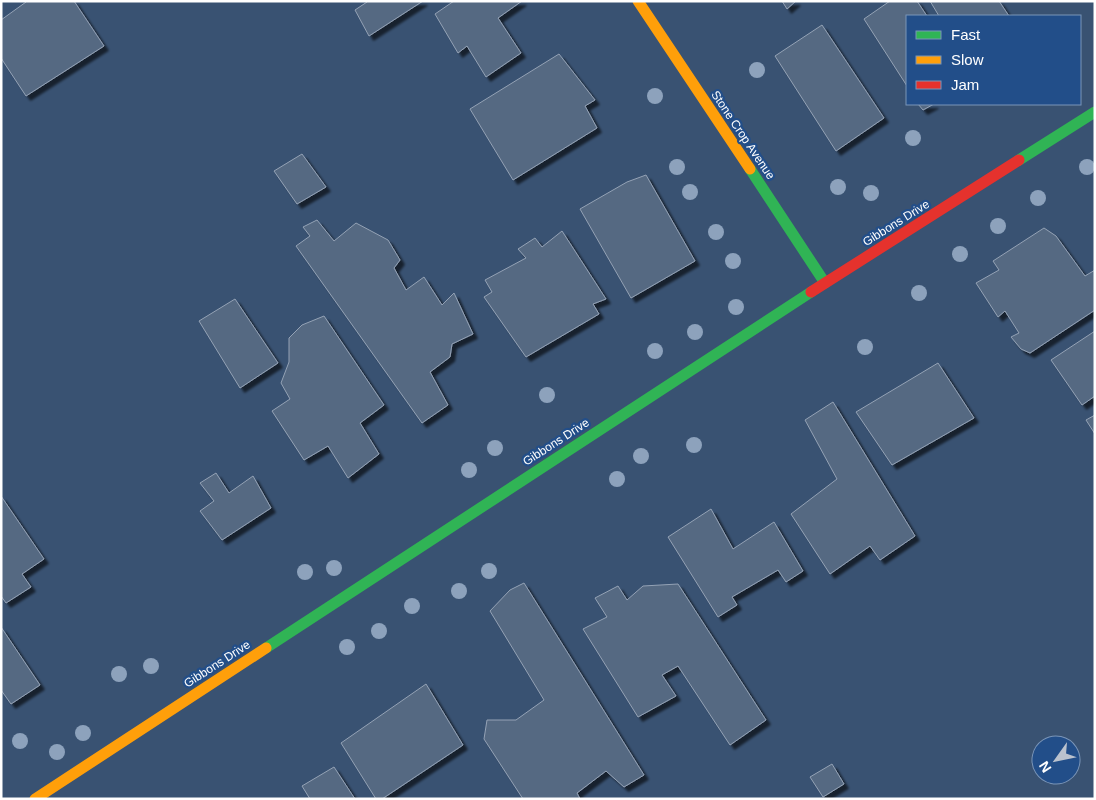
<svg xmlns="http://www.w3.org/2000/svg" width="1096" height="800" font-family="Helvetica,sans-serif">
<defs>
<filter id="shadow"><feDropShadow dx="4.5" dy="4.5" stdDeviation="1" flood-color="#0009"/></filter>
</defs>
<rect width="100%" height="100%" fill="#395272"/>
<g fill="#556982" stroke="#94a2b5" filter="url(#shadow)">
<polygon points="25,1 74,1 104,46 26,96 1,58 1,20 26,2"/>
<polygon points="366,1 423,1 369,36 355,10 367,2"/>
<polygon points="454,1 522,1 498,18 521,53 486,77 467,46 458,53 435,14"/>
<polygon points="782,1 796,1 787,9"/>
<polygon points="890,1 917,1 927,16 907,16 907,86 864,19"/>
<polygon points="930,1 999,1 1009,16 939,16"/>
<polygon points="822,25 884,118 836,151 775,56"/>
<polygon points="559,54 595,100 585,106 597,128 513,180 470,109"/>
<polygon points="918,104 934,104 923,110"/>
<polygon points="302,154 326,187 297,204 274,171"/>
<polygon points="646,175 695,261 631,298 580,209 627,182"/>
<polygon points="317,220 334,241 356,223 388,240 400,260 394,268 406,290 424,277 442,305 454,293 473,334 452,344 450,357 430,372 448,405 422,423 296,246 310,236 303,227"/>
<polygon points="1044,228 1056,236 1085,276 1095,270 1095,310 1030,353 1021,349 1011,337 1019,333 1005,311 998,317 976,283 999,270 993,261"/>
<polygon points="562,231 606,299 593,304 599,314 526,357 484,297 492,292 485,280 526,258 518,249 535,238 542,247"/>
<polygon points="235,299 278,363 240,388 199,321"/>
<polygon points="324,316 384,405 360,423 379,454 348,478 328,446 304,460 272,411 290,399 281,383 289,362 289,338 302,325"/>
<polygon points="1095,331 1095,396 1082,405 1051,360"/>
<polygon points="938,363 974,418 892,465 856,412"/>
<polygon points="833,402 915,536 880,560 870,546 830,574 791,514 837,479 805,420"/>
<polygon points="1095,415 1095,434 1086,420"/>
<polygon points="216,473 229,493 253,476 271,508 222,540 200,511 214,501 200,483"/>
<polygon points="1,496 44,559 22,574 31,587 6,603 1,596"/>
<polygon points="711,509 733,549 774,522 803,571 786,582 778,570 732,597 737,605 718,617 668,537"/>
<polygon points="524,583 644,775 624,787 606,771 577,793 580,799 523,799 484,739 487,720 516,720 544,700 490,611 510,590"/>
<polygon points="678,584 766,720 730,745 678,666 662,675 676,696 638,717 583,629 607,617 595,598 618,586 627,600 643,586"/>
<polygon points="1,627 40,685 11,704 1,690"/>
<polygon points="426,684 463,745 382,799 376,799 341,743"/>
<polygon points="832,764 844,784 823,797 810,777"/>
<polygon points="334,767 355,799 310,799 302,786"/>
</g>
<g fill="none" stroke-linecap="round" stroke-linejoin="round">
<g stroke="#30b455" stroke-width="11">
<polyline points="1019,160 1095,112"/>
<polyline points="750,169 825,283"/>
<polyline points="266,648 811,292"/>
</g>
<g stroke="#ff9f0a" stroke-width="11">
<polyline points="638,1 750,169"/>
<polyline points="35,799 266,648"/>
</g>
<polyline stroke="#e5322d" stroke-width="11" points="811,292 1019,160"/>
</g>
<g fill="#8da2bc">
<circle cx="757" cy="70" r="8"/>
<circle cx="655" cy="96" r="8"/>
<circle cx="913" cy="138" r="8"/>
<circle cx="677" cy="167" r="8"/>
<circle cx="1087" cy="167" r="8"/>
<circle cx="838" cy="187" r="8"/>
<circle cx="690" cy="192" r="8"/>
<circle cx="871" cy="193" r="8"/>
<circle cx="1038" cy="198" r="8"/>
<circle cx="998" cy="226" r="8"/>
<circle cx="716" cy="232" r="8"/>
<circle cx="960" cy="254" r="8"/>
<circle cx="733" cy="261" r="8"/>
<circle cx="919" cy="293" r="8"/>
<circle cx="736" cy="307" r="8"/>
<circle cx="695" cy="332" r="8"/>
<circle cx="865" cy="347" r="8"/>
<circle cx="655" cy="351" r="8"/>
<circle cx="547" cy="395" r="8"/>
<circle cx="694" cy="445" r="8"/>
<circle cx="495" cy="448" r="8"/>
<circle cx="641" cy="456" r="8"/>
<circle cx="469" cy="470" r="8"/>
<circle cx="617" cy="479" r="8"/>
<circle cx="334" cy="568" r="8"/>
<circle cx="489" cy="571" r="8"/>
<circle cx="305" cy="572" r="8"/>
<circle cx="459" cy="591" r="8"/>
<circle cx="412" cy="606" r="8"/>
<circle cx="379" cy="631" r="8"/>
<circle cx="347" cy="647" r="8"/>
<circle cx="151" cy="666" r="8"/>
<circle cx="119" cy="674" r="8"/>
<circle cx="83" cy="733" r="8"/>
<circle cx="20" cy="741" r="8"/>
<circle cx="57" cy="752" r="8"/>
</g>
<g text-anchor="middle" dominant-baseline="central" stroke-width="4.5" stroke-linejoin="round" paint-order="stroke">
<g font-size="12" fill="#fff" stroke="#224e89">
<text transform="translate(743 135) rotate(56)">Stone Crop Avenue</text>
<text transform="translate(896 223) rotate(-32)">Gibbons Drive</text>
<text transform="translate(556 442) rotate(-33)">Gibbons Drive</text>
<text transform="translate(217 664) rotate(-33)">Gibbons Drive</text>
</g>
</g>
<rect width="1096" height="800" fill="none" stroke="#ffffff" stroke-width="5"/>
<rect x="906" y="15" width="175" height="90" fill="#224e89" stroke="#7a95b8"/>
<rect x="916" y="31" width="25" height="8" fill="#30b455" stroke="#7a95b8"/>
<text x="951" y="40" font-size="15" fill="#ffffff">Fast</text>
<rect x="916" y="56" width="25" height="8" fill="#ff9f0a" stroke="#7a95b8"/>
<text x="951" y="65" font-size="15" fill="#ffffff">Slow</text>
<rect x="916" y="81" width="25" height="8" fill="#e5322d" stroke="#7a95b8"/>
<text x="951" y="90" font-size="15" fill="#ffffff">Jam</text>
<g transform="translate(1056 760) rotate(237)"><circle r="24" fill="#224e89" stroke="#7a95b8"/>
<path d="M0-4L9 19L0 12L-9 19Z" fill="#bac2ce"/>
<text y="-8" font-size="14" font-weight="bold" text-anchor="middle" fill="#ffffff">N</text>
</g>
</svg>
